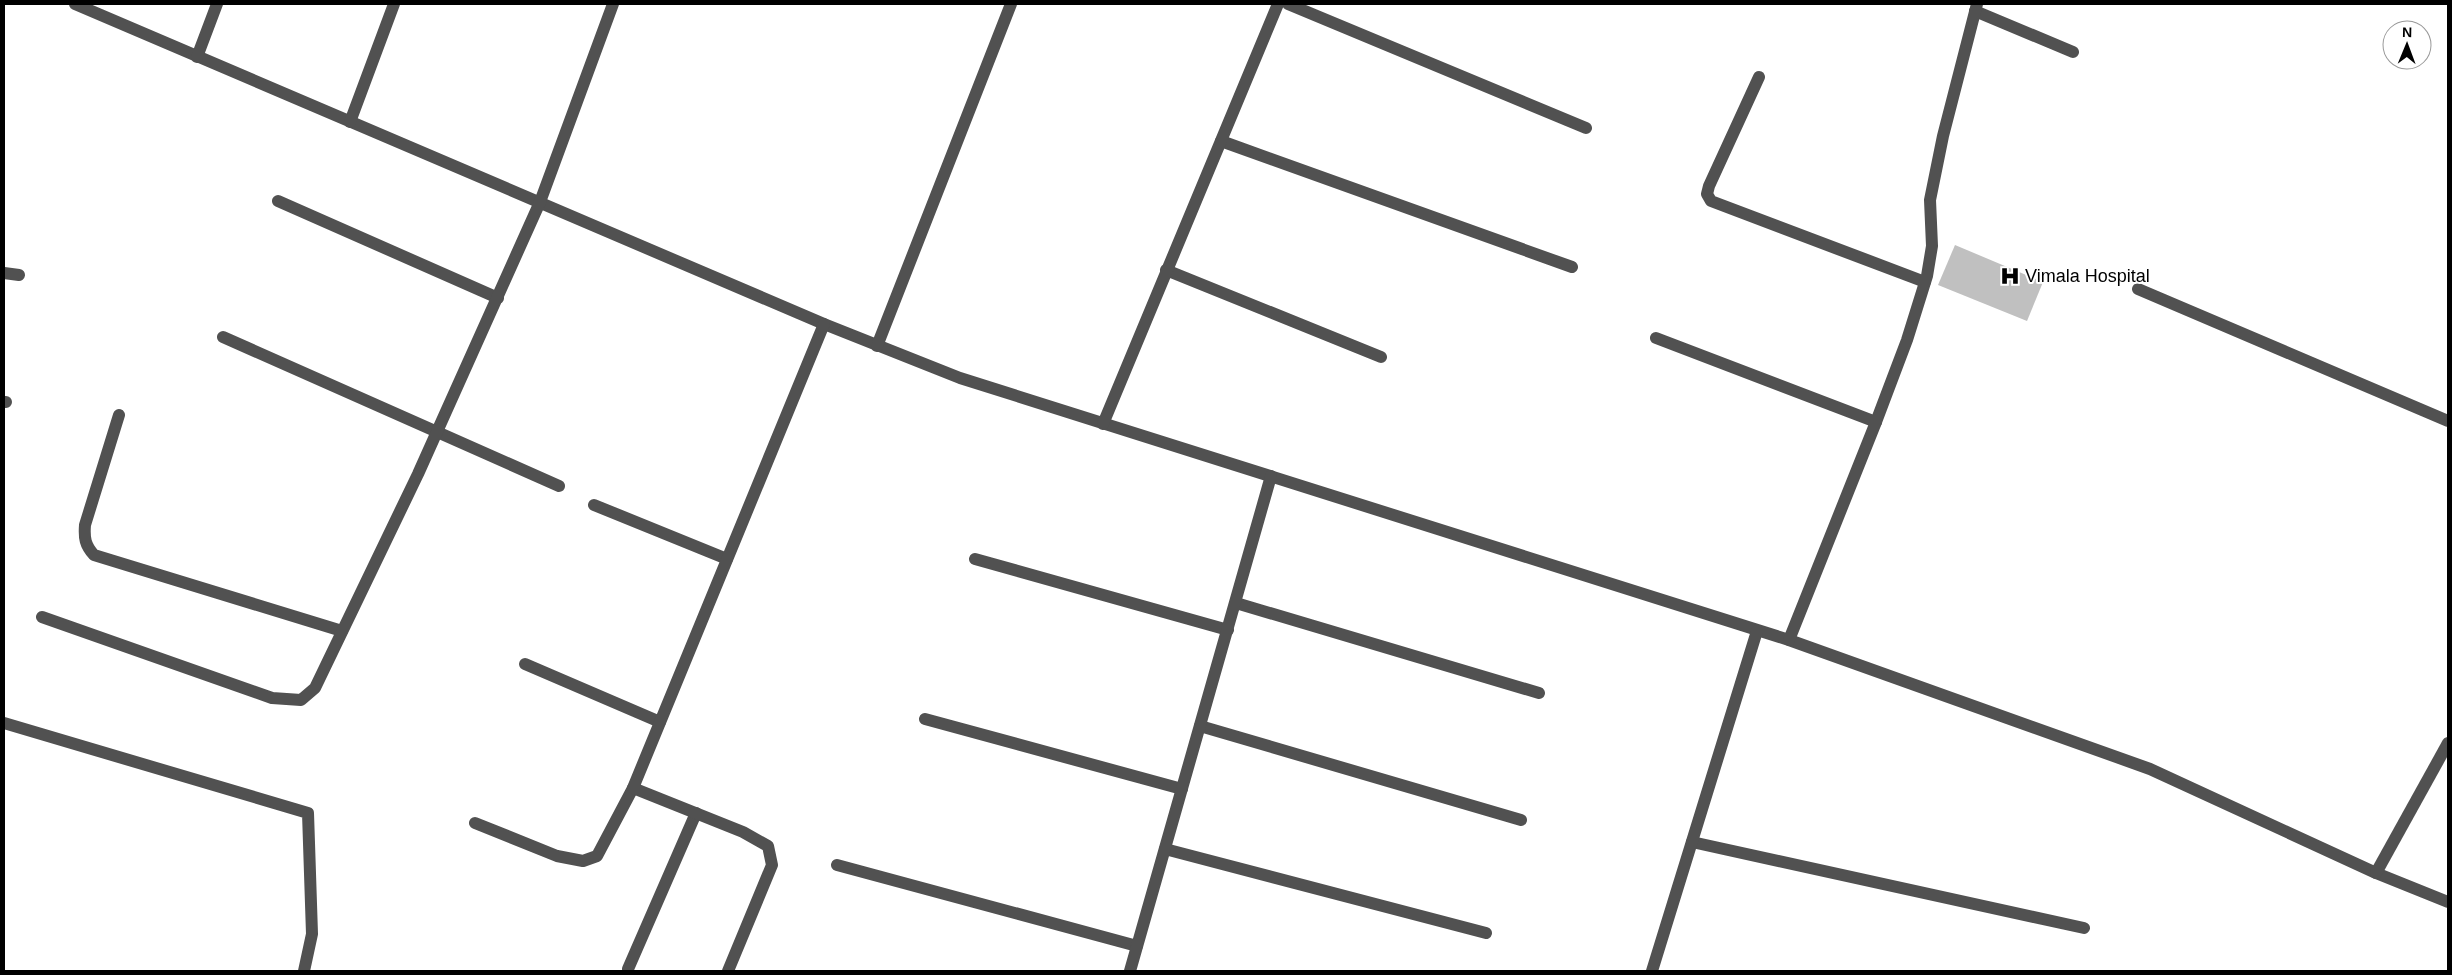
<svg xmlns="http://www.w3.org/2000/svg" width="2452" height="975" font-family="Arial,sans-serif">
<rect width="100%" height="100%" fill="#fff"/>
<polygon fill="#c0c0c0" points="1955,245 2043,282 2027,321 1938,285"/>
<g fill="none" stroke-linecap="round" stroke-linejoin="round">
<g stroke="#515151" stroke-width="12">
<polyline points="75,4 824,324 960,378 1789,640 2150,769 2376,873 2448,902"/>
<polyline points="1288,4 1586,128"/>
<polyline points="1975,11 2073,52"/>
<polyline points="197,57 217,4"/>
<polyline points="1759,77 1709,186 1707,194 1711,201 1925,282"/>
<polyline points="350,122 394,4"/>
<polyline points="1221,141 1572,267"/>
<polyline points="278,201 498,298"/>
<polyline points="1166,270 1381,357"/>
<polyline points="4,273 19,275"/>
<polyline points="2138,289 2448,421"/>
<polyline points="223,337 559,486"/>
<polyline points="1656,338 1876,422"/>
<polyline points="877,346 1011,4"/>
<polyline points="4,402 6,402"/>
<path d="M119 415 85 525C84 538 85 545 94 555L342 631"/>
<polyline points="1103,424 1278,4"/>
<polyline points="594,505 727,559"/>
<polyline points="975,559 1228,630"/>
<polyline points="1236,603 1539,693"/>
<polyline points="42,617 272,698 301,700 315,688 418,474 540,202 613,4"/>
<polyline points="1789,640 1876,422 1907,340 1927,276 1932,246 1930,200 1943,136 1977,4"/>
<polyline points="525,664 660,722"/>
<polyline points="925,719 1182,789"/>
<polyline points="4,723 308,813 312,934 304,971"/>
<polyline points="1200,726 1521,820"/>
<polyline points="475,823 557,856 583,861 597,856 633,788"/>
<polyline points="1692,842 2084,928"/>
<polyline points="1165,849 1486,933"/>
<polyline points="837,865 1137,946"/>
<polyline points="2376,873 2448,743"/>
<polyline points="628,969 696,813"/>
<polyline points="728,971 772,865 768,846 743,832 633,788 824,324"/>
<polyline points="1130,971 1271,476"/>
<polyline points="1652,971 1757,631"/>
</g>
</g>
<defs>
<symbol id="hospital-bare" viewBox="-9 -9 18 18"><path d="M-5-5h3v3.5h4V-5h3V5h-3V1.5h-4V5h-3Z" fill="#000" stroke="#fff" stroke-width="2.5" paint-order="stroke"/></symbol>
</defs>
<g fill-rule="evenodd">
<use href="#hospital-bare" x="1996" y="262" width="28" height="28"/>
</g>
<g text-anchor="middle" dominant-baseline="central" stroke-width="4" stroke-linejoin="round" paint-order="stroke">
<g font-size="18" fill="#000" stroke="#fff" text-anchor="start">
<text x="2025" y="276">Vimala Hospital</text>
</g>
</g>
<rect width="2452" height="975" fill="none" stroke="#000000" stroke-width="10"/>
<g transform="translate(2407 45) rotate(1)"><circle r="24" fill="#ffffff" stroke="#999999"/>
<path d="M0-4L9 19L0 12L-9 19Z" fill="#000000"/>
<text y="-8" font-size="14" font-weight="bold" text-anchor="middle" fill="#000000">N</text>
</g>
</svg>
